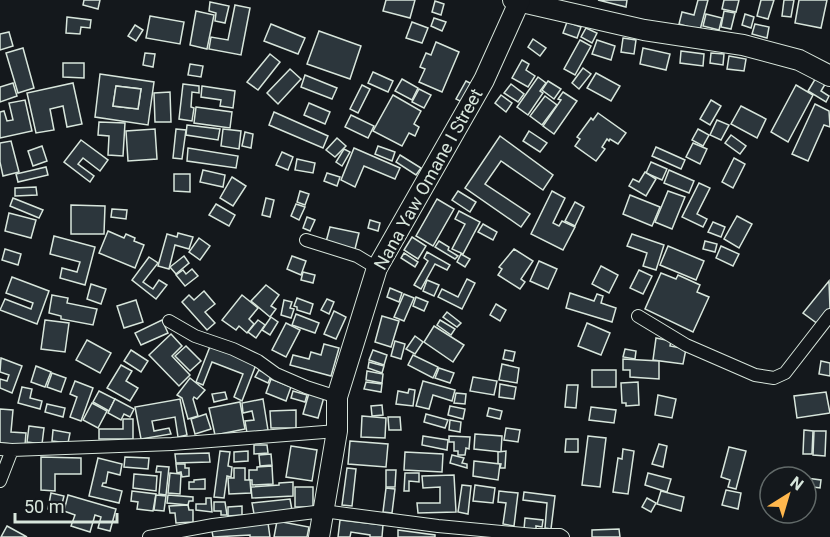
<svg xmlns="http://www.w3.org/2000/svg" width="830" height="537" font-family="Roboto,sans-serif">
<rect width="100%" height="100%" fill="#14181c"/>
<g fill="#2c363c" stroke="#d8e6dc" stroke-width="1.5" fill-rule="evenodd">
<polygon points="84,0 100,0 98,9 83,5"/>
<polygon points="386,0 415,0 410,18 383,11"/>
<polygon points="598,0 627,0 626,7"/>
<polygon points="698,0 708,0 700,30 679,24 682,12 694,15"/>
<polygon points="724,0 739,0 736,12 722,9"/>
<polygon points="761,0 774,0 768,19 757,16"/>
<polygon points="784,0 794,0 791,17 782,16"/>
<polygon points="799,0 827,0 821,28 795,23"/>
<polygon points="435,1 444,4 441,15 432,12"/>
<polygon points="210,2 229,6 225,23 215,21 216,13 209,11"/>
<polygon points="235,5 250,8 241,55 209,49 211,37 228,40"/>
<polygon points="196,11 214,15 207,49 190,45"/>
<polygon points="724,11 735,13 731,29 721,27"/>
<polygon points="706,14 722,18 719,30 703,26"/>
<polygon points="745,14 754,17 751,28 742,25"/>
<polygon points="150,16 184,22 180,44 146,38"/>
<polygon points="67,17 91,20 90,28 81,27 80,34 66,33"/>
<polygon points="434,18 446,22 442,31 431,26"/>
<polygon points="412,22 428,28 422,43 406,38"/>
<polygon points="567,22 581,27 577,38 563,33"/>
<polygon points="271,24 305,38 298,54 264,41"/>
<polygon points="755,24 769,27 767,38 752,34"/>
<polygon points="135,25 143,30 136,41 128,36"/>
<polygon points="586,28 597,33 592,43 581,37"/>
<polygon points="319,31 361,46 350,79 307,64"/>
<polygon points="9,32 13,46 0,50 0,34"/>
<polygon points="623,38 636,40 634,54 621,52"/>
<polygon points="533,39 546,48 540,56 528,47"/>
<polygon points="580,40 591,46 575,75 564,69"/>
<polygon points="597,40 615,46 611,60 592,54"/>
<polygon points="436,42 459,52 442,92 419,82 425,69 420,67 426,53 431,55"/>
<polygon points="23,48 34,88 18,93 6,53"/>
<polygon points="643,48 670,54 666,70 640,64"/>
<polygon points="681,51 704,54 703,66 680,63"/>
<polygon points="145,53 155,54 153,67 143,65"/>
<polygon points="711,53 724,54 723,65 710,63"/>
<polygon points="270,54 280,62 258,90 247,82"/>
<polygon points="729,56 746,59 744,71 727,69"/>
<polygon points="522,60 529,64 526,70 535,76 528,87 512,78"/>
<polygon points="63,63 84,63 84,78 63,77"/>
<polygon points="190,64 203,66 201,77 188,75"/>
<polygon points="583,68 591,74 579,89 572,83"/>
<polygon points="290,69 301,79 278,104 267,93"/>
<polygon points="373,72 393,81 388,92 368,83"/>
<polygon points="596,73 620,86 611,101 587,88"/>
<path d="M100 74 154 82 148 125 95 117ZM116 86 141 89 138 109 113 106Z"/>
<polygon points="305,75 337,88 332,99 301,87"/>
<polygon points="817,76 827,81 821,91 829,96 826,102 808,91"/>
<polygon points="538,77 546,83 540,91 543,93 528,115 517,107"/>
<polygon points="402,79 418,88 412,100 395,91"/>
<polygon points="466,81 472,84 464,103 456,99"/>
<polygon points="548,81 561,89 554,99 542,90"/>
<polygon points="13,83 17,96 0,102 0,87"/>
<polygon points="73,83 82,124 67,127 63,106 50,109 54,130 36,133 27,93"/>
<polygon points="183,84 199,86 199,93 192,92 191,107 194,108 192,121 179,119"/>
<polygon points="511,84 524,94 518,102 504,93"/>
<polygon points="362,85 370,89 358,113 350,109"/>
<polygon points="796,85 813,95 788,142 771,132"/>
<polygon points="116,86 141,89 138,109 113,106"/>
<polygon points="202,86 235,91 233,108 220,106 221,100 201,97"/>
<polygon points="419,89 431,95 424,108 412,102"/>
<polygon points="170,92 171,122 155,122 154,93"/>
<polygon points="563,92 577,101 554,134 543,126 561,100 558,99"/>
<polygon points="393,95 421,111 414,124 419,127 415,136 409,133 402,146 373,131"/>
<polygon points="501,95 512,103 506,112 495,103"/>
<polygon points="545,96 557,105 542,125 530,116"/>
<polygon points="25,100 32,131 0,138 0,112 4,111 7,121 13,120 9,103"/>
<polygon points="711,100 721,106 710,125 700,119"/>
<polygon points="309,103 330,112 325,124 304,115"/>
<polygon points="815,104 829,111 830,127 824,125 808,161 792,154"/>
<polygon points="741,106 766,119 757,138 731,124"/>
<polygon points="196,107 232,112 230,128 194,123"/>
<polygon points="274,112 328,136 323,148 269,125"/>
<polygon points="598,113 626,133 618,144 610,139 609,141 607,139 602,147 605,149 596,161 575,146 580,139 577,137 591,118 593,120"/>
<polygon points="351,115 374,126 368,138 345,127"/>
<polygon points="717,120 729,125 721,140 710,135"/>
<polygon points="99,122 125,123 123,156 108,155 109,136 98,135"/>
<polygon points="187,125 220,129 218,140 186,135"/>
<polygon points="155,129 157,159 128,161 126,131"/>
<polygon points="176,129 186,130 182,159 173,158"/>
<polygon points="223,129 241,131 239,149 221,146"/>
<polygon points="698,129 709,135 703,146 692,140"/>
<polygon points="529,131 547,143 540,152 523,141"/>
<polygon points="245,132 253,134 251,148 242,146"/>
<polygon points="731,135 746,146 740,154 725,143"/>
<polygon points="500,136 553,175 543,190 501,161 485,184 530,214 521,227 465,188"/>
<polygon points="337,138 346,146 335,157 326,150"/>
<polygon points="81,140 108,160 100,171 83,158 78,164 94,176 90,182 64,162"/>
<polygon points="11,141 19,172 3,176 0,162 0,143"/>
<polygon points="693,143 707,149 700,164 686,157"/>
<polygon points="42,146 47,161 33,166 28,151"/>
<polygon points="378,146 395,152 392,161 375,154"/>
<polygon points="656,147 685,160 681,169 652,156"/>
<polygon points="188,148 238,156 236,168 187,161"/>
<polygon points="354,148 400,168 395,179 364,166 355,187 341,180"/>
<polygon points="344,149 350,152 342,166 336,162"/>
<polygon points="282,152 293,157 288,170 276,165"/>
<polygon points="400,155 421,168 416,175 396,162"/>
<polygon points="734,158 745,164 733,188 722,182"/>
<polygon points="297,159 315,163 313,173 295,170"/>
<polygon points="651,162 667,169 662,180 646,173"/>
<polygon points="46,167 48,175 18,182 16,174"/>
<polygon points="203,170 225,175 223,187 200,182"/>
<polygon points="669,170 694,181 689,193 664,183"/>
<polygon points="645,172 656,179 646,196 629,186 633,179 639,182"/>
<polygon points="327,173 340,177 337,186 324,181"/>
<polygon points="174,174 190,174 190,192 174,191"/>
<polygon points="232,177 246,186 233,206 220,198"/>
<polygon points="699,183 710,188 697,214 707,219 703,227 682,217"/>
<polygon points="36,187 37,195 15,196 15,188"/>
<polygon points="300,191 309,194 305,205 297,202"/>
<polygon points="458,191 476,202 470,212 452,200"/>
<polygon points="552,191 565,198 553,223 559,226 562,221 575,227 563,250 531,234"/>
<polygon points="668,191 685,197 672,229 655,222"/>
<polygon points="630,195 660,207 652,226 623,214"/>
<polygon points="13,198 43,210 39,218 10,206"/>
<polygon points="266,198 274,200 270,217 262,215"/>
<polygon points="437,199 454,209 433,246 416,236"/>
<polygon points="575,202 584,207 575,226 565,221"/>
<polygon points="216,204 235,215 229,226 209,215"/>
<polygon points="296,204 305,207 299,220 291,216"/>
<polygon points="71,205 105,206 104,234 71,234"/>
<polygon points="112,209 127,210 126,219 111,217"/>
<polygon points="459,211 480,222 463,254 452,249 465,224 455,219"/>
<polygon points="9,213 36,220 31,238 5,231"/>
<polygon points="737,216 752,224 739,248 724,239"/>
<polygon points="307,217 315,220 310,231 303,228"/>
<polygon points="370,220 380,223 378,231 368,228"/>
<polygon points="713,222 725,227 721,237 708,232"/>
<polygon points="483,224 497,232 493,240 478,232"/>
<polygon points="330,227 359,233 355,249 326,242"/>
<polygon points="108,231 124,238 126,234 135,238 134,241 144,245 135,268 99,253"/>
<polygon points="178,233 193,237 189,249 175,245 169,269 158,266 167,234 177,237"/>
<polygon points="632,234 664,245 656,270 643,266 647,253 627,246"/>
<polygon points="54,236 95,247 85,285 60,278 62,268 77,272 80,262 50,254"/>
<polygon points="412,237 426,246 418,259 404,250"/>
<polygon points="199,238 210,246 200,260 189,252"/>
<polygon points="439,241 449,247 448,250 458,256 455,259 435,247"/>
<polygon points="705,241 717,244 715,252 703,249"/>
<polygon points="668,246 704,261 696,280 660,265"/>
<polygon points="721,246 739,254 733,266 716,258"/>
<polygon points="5,249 21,254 18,265 2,260"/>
<polygon points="514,249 533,261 521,279 525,282 520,289 498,275 502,269 499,267"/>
<polygon points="427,252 450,265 447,270 435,264 421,289 414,285 428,261 424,258"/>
<polygon points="404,253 418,262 415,267 401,258"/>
<polygon points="461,254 470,259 465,267 457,262"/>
<polygon points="184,256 189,263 176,274 170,267"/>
<polygon points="292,256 306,261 301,275 287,269"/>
<polygon points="149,257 158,263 143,282 153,289 159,280 167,285 156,299 132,280"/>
<polygon points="539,261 557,269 548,289 530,281"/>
<polygon points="601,266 618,275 609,293 592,284"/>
<polygon points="192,269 198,276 185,286 176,275 183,270 186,274"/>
<polygon points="639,270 652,276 643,294 630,288"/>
<polygon points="303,272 315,275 313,283 301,280"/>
<polygon points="661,273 676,279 678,275 700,285 697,292 709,297 693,332 645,309"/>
<polygon points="12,277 49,291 37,324 0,310 5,299 31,309 33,303 6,293"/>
<polygon points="467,279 475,283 462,309 438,297 442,289 458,297"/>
<polygon points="427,280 439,285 434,296 423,291"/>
<polygon points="829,281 830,309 818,324 803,313"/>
<polygon points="91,284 106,289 101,304 87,299"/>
<polygon points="266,285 279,295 271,306 276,309 270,317 251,301"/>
<polygon points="390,288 402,293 399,302 387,297"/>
<polygon points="204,291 215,304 205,312 215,323 207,330 182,302 189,295 194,300"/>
<polygon points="570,293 594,301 597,294 603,296 601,303 616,308 612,322 566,308"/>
<polygon points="404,294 414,298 404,321 394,317"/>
<polygon points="52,295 68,298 67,303 97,309 93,325 61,319 61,316 49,313"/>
<polygon points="242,295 258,308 249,319 254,324 247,333 239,326 236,330 222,320"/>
<polygon points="416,297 428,302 424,311 413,306"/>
<polygon points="297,298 313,304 310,314 297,310 297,307 294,306"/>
<polygon points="327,299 334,302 329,314 321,310"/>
<polygon points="136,300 143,322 124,328 117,306"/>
<polygon points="284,300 292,302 290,308 294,309 291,318 281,315"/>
<polygon points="496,304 506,310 500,321 490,315"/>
<polygon points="334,311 346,317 336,339 324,334"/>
<polygon points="447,312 461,323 457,327 443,317"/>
<polygon points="296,314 319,323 315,333 292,325"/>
<polygon points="382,316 399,321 391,347 375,342"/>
<polygon points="271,317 278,322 270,335 262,330"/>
<polygon points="45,320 69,323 65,352 41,349"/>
<polygon points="162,320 168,333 141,345 135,333"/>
<polygon points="258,320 265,325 256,338 248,332"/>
<polygon points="440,320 455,329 451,335 437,325"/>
<polygon points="286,323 300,330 286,357 272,350"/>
<polygon points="587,323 610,333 601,355 578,346"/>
<polygon points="434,326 464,345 453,362 424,342"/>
<polygon points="171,334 182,346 172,356 190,375 179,386 149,355"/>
<polygon points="415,336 423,342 415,354 406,349"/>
<polygon points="656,338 671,341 670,346 686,349 683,364 653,360"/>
<polygon points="87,340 111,353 100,373 76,360"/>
<polygon points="395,341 405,344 401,359 391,356"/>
<polygon points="211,344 257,362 242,401 234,397 243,374 212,362 203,385 196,382"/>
<polygon points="324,344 339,348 331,376 290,365 293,355 309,359 311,352 321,355"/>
<polygon points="186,346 201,361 190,371 175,356"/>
<polygon points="625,349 636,351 635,359 623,357"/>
<polygon points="131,350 148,361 141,372 124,361"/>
<polygon points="373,350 387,355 384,365 369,360"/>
<polygon points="505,350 515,352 513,361 503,359"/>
<polygon points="413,355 438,367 433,378 408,365"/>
<polygon points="1,358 22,366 12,393 0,388 0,379 7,381 9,375 0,372"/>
<polygon points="623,359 659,361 659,379 630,377 630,370 623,370"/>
<polygon points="821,361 830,363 830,376 819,374"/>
<polygon points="369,362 384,366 382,373 368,368"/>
<polygon points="502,364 519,368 517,383 499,380"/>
<polygon points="121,365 132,371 126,381 138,388 130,401 107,388"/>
<polygon points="36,366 51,372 45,387 31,382"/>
<polygon points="439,368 454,373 450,383 435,378"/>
<polygon points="259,370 271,376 268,383 255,377"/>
<rect x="592" y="370" width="24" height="17"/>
<polygon points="367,371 383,374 382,383 366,380"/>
<polygon points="52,373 66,378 61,392 47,387"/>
<polygon points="473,377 497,381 494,395 470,391"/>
<polygon points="190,378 205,390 197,399 194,397 193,399 198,416 188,419 182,398 177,395"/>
<polygon points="271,379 291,387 286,401 266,393"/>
<polygon points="75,381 93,388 81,421 70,417 77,397 70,394"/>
<polygon points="423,381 455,390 452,401 433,395 429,409 416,406"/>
<polygon points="366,382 382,384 381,392 364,389"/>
<polygon points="638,382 639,405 626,406 626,403 622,403 621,383"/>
<polygon points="500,384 516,387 514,399 499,397"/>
<polygon points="567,385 578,385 576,408 565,407"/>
<polygon points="22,387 32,389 30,398 42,401 40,409 18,403"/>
<polygon points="409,389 415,390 413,406 396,404 398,391 408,393"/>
<polygon points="99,391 115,399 109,411 93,402"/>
<polygon points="293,391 307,395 305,402 291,398"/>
<polygon points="225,392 227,399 214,402 212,394"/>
<polygon points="826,392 830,413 797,418 794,396"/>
<polygon points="309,393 324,397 318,418 303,414"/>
<polygon points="456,393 466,394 465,404 454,403"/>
<polygon points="658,395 676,399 672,418 655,415"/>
<polygon points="115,399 134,409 130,417 124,414 121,420 108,413"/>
<polygon points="180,399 187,435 178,437 175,417 152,421 154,431 169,428 171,434 141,439 135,407"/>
<polygon points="263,399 268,430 247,433 245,421 254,420 252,411 243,413 242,403"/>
<polygon points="240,402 245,429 215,435 209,408"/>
<polygon points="92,403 107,411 98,428 83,420"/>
<polygon points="47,404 65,408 63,417 45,412"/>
<polygon points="382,405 383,415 372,416 371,406"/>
<polygon points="450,406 465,409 463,419 448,415"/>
<polygon points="591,407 616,410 614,423 589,420"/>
<polygon points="489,408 502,411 500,419 487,416"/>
<polygon points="0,409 13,410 11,432 26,433 25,445 0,443"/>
<polygon points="296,410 296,428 271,428 270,411"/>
<polygon points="206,414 211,429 195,434 191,419"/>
<polygon points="426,414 448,420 445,428 424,422"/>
<polygon points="362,416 386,418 385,438 361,437"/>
<polygon points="388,417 400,417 401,430 389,430"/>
<polygon points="123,419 133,419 133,439 99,439 99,429 123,429"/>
<polygon points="450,420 461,422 460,432 449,430"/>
<polygon points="29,426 44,428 42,444 27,442"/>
<polygon points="506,428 520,430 518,442 504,440"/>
<polygon points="53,430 70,433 68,443 52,441"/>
<polygon points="804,430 813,431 812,454 803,454"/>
<polygon points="814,431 826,431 825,456 813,455"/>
<polygon points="475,434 502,436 501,452 474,449"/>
<polygon points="423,436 448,440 447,450 422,445"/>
<polygon points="449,436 470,437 469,449 466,448 465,455 458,455 458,451 454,451 454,442 449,442"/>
<polygon points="588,436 606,438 600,487 582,485"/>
<polygon points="566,439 578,439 578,452 565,452"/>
<polygon points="350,441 388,444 386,467 348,464"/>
<polygon points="659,444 667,446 663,467 652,464"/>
<polygon points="254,445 267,445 268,453 254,454"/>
<polygon points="291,446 317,450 312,481 286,477"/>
<polygon points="729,447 746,451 736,489 728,487 730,480 721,477"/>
<polygon points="623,449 634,451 628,494 613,492 618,458 622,459"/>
<polygon points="220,451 230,452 228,466 232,467 231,477 227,476 224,498 214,497"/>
<polygon points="248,451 248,461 234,462 234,452"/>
<polygon points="506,451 505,468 500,468 501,464 498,464 498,452"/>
<polygon points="405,452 443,454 442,472 404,470"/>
<polygon points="209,453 210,462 176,463 175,454"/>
<polygon points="271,454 272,465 260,466 259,455"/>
<polygon points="452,455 464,458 462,463 467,464 467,468 450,463"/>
<polygon points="41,457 81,458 81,474 55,474 55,491 41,490"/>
<polygon points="125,457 149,458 148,469 124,467"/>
<polygon points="98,458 122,464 120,475 108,472 106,483 103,483 102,486 122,491 119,503 89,496"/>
<polygon points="474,461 500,464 498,480 473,476"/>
<polygon points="176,464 185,464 185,468 189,468 189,476 182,477 181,472 177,473"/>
<polygon points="157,466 169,467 166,495 159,494 161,472 156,472"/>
<polygon points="272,466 273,484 252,485 252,480 249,480 249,470 257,470 257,467"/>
<polygon points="234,468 245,468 245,480 250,480 251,493 229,494 228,478 234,478"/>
<polygon points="347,468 356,469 352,506 342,505"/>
<polygon points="386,470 396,470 395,487 386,487"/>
<polygon points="170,473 181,474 180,494 168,493"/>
<polygon points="405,473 419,473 419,482 409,481 409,491 404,491"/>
<polygon points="648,473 671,479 667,492 645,485"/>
<polygon points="134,474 157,476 156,491 133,488"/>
<polygon points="454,475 456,512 418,513 417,503 440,503 440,487 423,488 422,476"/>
<polygon points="806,478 821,480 820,488 806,486"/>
<polygon points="205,479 205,489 189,489 189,482 194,482 194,480"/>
<polygon points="293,482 293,496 252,498 251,487 279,485 279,483"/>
<polygon points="462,485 471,486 468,514 458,512"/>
<polygon points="475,485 495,488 493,503 473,501"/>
<rect x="295" y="487" width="18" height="20"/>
<polygon points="386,488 395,489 392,513 383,512"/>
<polygon points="726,490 741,493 738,509 722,505"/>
<polygon points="132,491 156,494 153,511 137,509 138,502 131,501"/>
<polygon points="499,491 518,493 514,526 503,524 506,503 498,502"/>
<polygon points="661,491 684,497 681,511 657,504"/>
<polygon points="524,492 555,496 551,529 545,528 547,503 523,500"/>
<polygon points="51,493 64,496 60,512 48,509"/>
<polygon points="68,495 116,509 110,531 98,528 101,517 95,515 90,532 71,526 75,515 64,511"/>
<polygon points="156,495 166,496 164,511 154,510"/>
<polygon points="168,495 193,497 193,501 189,501 188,505 167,503"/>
<polygon points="206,498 211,498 212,512 196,510 196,504 206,504"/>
<polygon points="647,498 656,503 651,512 642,507"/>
<polygon points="290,499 292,510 254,514 252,503"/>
<polygon points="214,502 225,502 227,515 221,515 221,511 214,511"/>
<polygon points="188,505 189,510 193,510 193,522 176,523 175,513 170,513 169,506"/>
<polygon points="242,506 242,515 228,516 228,507"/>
<polygon points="525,518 543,520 542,527 536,526 536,531 524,529"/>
<polygon points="340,520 383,525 382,537 370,537 370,535 351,532 350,537 338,537"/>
<polygon points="277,521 309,527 307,537 274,537"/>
<polygon points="268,523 270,537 250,537 250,535 213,537 212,531"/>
<polygon points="7,526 27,537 1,537"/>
<polygon points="619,529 620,537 592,537 592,530"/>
<polygon points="398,530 435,535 435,537 398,537"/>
</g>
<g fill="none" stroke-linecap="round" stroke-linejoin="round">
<defs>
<g id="minor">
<polyline points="306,240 357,256 377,268"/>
<polyline points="638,316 686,345 755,375 774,378 785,373 830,315"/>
<polyline points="169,321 195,336 233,349 258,361 276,374 306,387 337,397"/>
<polyline points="0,449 12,450"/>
<polyline points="0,481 12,450 172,444 337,431"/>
<polyline points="149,537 213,525 323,511 438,526 535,535 560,535 563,537"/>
</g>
<g id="primary">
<polyline points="513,0 644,30 743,45 799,60 830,76"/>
<polyline points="319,537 337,431 337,397 377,268 484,80 520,0"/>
</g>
</defs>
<use href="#minor" stroke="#d8e6dc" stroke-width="14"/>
<use href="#primary" stroke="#d8e6dc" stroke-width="22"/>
<use href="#minor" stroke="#14181c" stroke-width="12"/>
<use href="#primary" stroke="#14181c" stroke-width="20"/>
</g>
<g text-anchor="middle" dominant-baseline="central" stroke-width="4.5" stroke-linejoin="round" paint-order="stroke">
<g font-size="18" fill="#d8e6dc" stroke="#14181c">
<text transform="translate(428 179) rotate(-61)">Nana Yaw Omane I Street</text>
</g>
</g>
<g transform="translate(788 495) rotate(37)"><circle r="28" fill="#14181c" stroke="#626a69" stroke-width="1.5"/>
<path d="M0-4.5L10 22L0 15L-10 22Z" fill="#ffb74d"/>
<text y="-9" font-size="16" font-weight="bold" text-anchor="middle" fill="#d8e6dc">N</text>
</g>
<path d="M15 513v9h102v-9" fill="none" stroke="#d8e6dc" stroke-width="3"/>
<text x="24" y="513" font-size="18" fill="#d8e6dc" stroke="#14181c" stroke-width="4.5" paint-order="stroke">50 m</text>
</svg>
